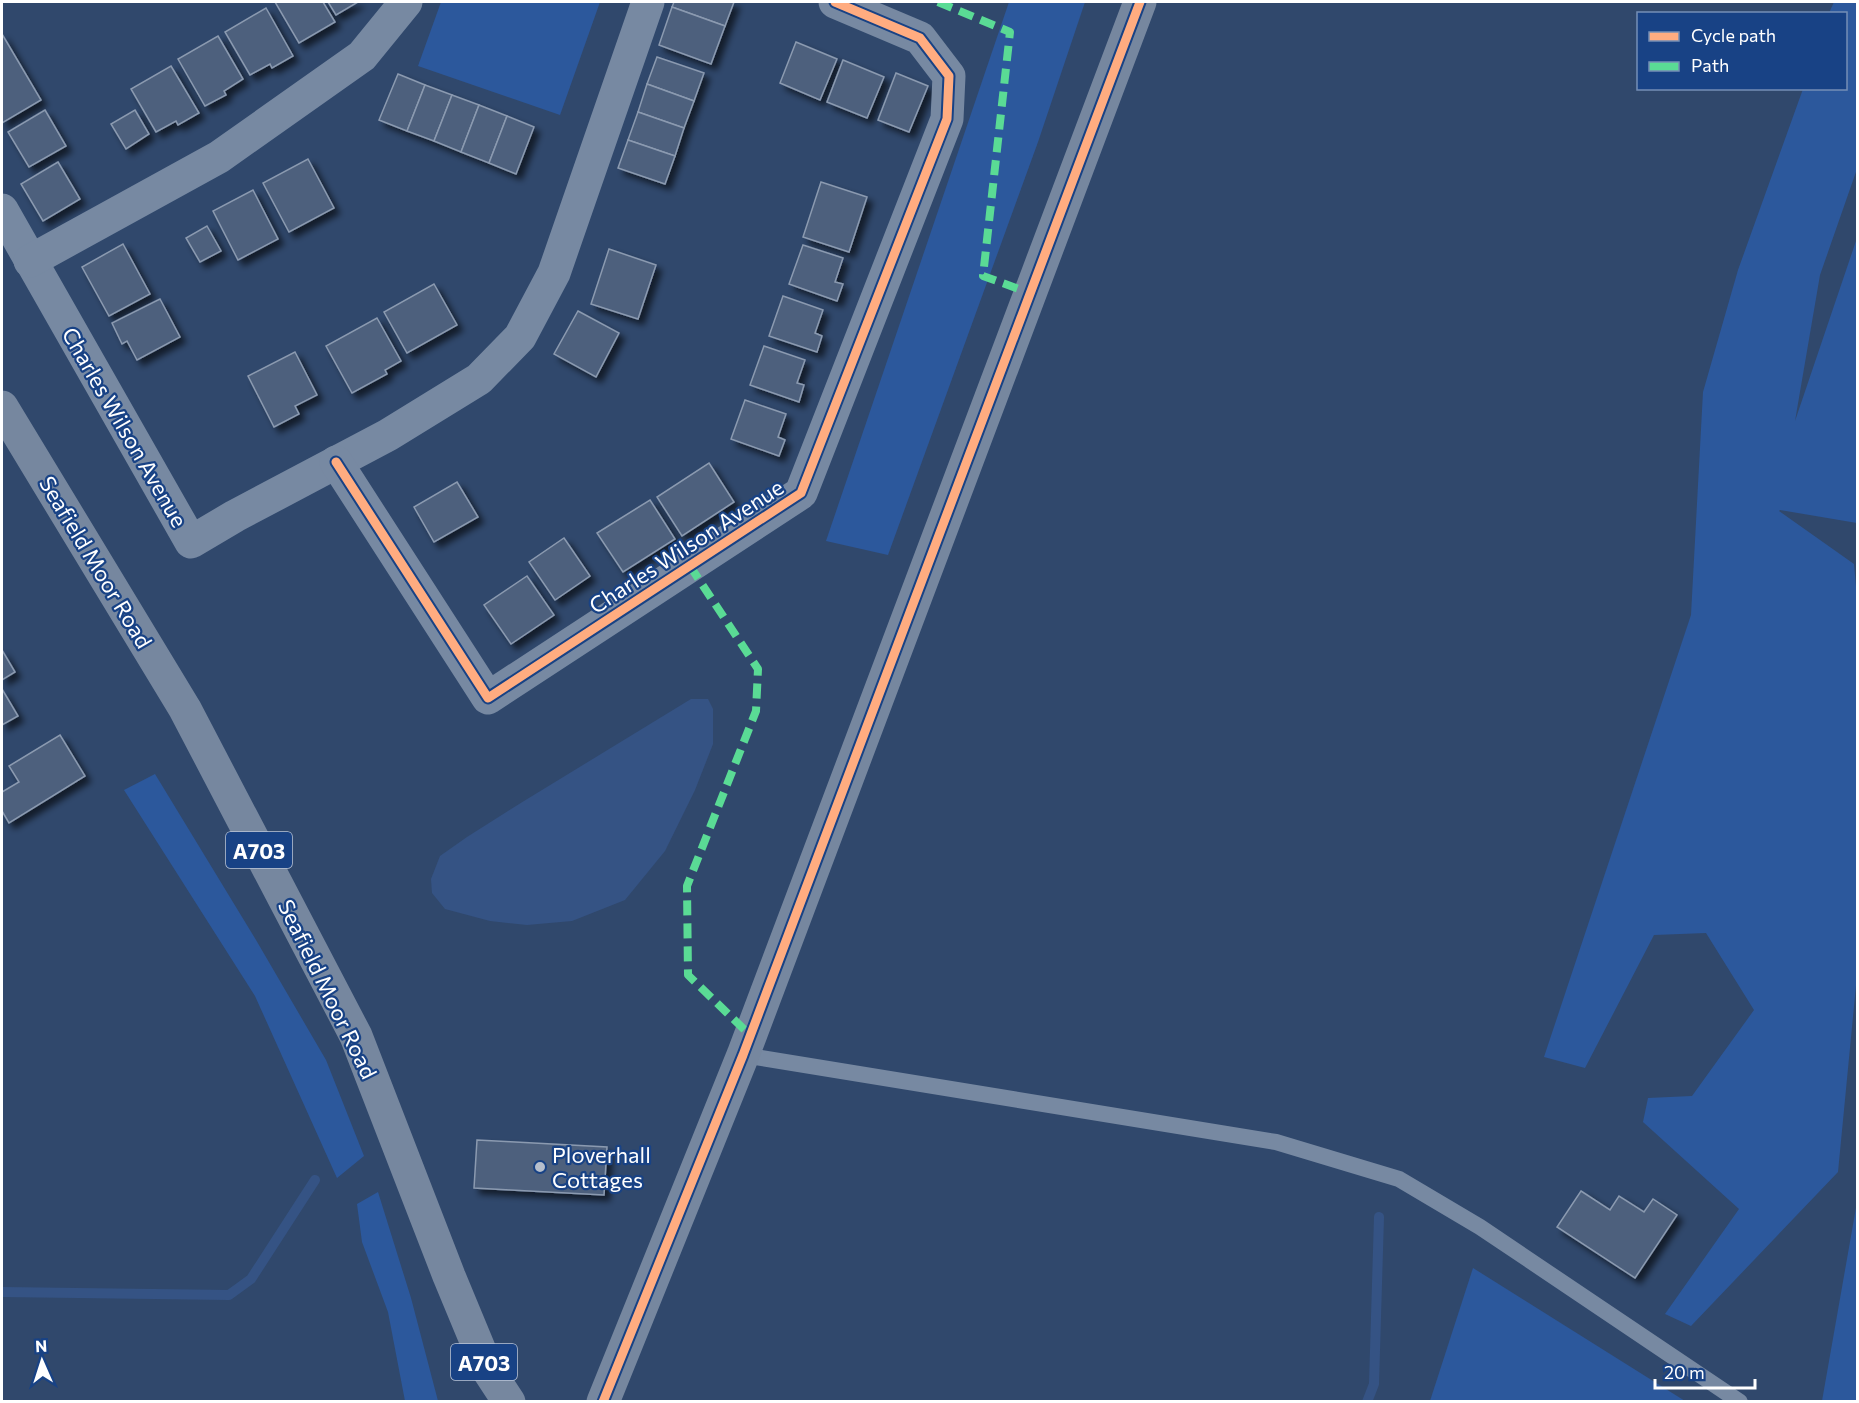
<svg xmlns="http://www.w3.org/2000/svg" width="1859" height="1403" font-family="Commissioner,sans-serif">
<defs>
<filter id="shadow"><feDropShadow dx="5.5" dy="5.5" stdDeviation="3" flood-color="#0009"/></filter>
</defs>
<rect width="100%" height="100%" fill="#30486c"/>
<g fill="#2c589c">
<polygon points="441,2 600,2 560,115 418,66"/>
<polygon points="1009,2 1085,2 1038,142 888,555 826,541"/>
<polygon points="1834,2 1857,2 1857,169 1820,275 1795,421 1857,238 1857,523 1780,510 1779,511 1854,564 1857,598 1858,965 1838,1172 1691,1326 1665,1314 1739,1209 1643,1122 1648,1098 1692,1096 1754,1010 1706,933 1654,935 1585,1068 1544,1057 1691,615 1703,392 1738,270 1803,89 1846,88 1846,14 1829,13"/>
<polygon points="155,774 256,940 326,1060 364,1156 337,1178 255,996 124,790"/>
<polygon points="378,1192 411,1298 438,1401 405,1401 388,1312 362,1242 357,1204"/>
<polygon points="1857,1202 1857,1401 1822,1401"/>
<polygon points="1473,1268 1685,1401 1430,1401"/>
</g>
<polygon fill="#355384" points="691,699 708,699 713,709 713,744 695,790 665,851 625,900 572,921 527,925 490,921 445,909 432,893 431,879 440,856 467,837 524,801"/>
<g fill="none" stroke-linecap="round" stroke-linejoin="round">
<g stroke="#355384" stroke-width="10">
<polyline points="2,1292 229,1295 251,1279 315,1180"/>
<polyline points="1367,1402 1374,1384 1379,1217"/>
</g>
</g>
<g fill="#4d607d" stroke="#8b9ab0" stroke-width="1.5" filter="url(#shadow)">
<polygon points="275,2 323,2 335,22 299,43"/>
<polygon points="328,2 358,2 336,15"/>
<polygon points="674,2 734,2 725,26 672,7"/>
<polygon points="672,7 725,26 711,64 659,45"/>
<polygon points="266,8 293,56 272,68 270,64 250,75 225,32"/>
<polygon points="2,34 41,100 2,123"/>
<polygon points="218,36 243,79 224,91 226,95 205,106 178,59"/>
<polygon points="796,42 837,59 820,100 780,83"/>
<polygon points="657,57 704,73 694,101 647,84"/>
<polygon points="843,60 884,77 867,118 827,102"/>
<polygon points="171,66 199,113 178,125 176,121 156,132 131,89"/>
<polygon points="896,73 928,86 909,132 878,120"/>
<polygon points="398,74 425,85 407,131 379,120"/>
<polygon points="647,84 694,101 684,128 638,112"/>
<polygon points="425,85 452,95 434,141 407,131"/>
<polygon points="452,95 479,105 461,152 434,141"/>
<polygon points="479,105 507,116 489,163 461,152"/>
<polygon points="45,110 66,146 29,167 8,132"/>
<polygon points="135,110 149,134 126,149 111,124"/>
<polygon points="638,112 684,128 675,156 628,140"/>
<polygon points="507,116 534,127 516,174 489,163"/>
<polygon points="628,140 675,156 665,184 618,168"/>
<polygon points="308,159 334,208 289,232 263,183"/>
<polygon points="58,162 80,199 43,221 21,184"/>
<polygon points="821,182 867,197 849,252 803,237"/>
<polygon points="253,190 278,239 238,260 213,211"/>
<polygon points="207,226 221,251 200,262 186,238"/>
<polygon points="123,244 150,294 109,316 82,267"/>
<polygon points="803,245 843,258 835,282 843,284 837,301 789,284"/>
<polygon points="609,249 656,265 638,319 591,304"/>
<polygon points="434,284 457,325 407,353 384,312"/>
<polygon points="783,296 823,310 815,333 822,336 817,352 769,336"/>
<polygon points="160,299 180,337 137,360 127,341 122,344 112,323"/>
<polygon points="578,311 619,333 596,377 554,354"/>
<polygon points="377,318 401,361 385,370 387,374 352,393 326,346"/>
<polygon points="764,346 805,360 797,383 804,385 799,402 750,385"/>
<polygon points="295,352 317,395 295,406 299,414 274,427 248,376"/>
<polygon points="745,400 786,414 778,437 785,440 779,456 731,439"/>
<polygon points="709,463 734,502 682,536 657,497"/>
<polygon points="457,482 478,517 434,542 414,507"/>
<polygon points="650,500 675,539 623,572 597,533"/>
<polygon points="564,538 590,576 555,600 529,562"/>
<polygon points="527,576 554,615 511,644 484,605"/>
<polygon points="2,650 15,672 2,680"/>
<polygon points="2,689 18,716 2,725"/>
<polygon points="60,735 85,776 9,823 2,811 2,792 19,782 9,766"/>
<polygon points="477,1140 607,1147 604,1195 474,1188"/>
<polygon points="1581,1191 1610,1210 1619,1196 1644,1212 1653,1199 1677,1215 1635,1278 1557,1227"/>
</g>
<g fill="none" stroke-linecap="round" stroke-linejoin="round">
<polyline stroke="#7789a2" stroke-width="16" points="743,1055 1276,1142 1399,1179 1480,1227 1740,1402"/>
<g stroke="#7789a2" stroke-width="33">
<polyline points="2,210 191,542 235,516 388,435 479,379 520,337 554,273 648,2"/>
<polyline points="30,261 219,157 362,56 406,2"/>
<polyline points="336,462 488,698 801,493 947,119 949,76 920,38 835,2"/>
</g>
<g stroke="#76879f" stroke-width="33">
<polyline points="2,407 185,709 356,1036 449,1276 488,1370 509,1402"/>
<polyline points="603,1402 743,1055 1140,2"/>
</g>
<g stroke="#5adb95" stroke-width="8" stroke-dasharray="15 8" stroke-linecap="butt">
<polyline points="938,2 1010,32 983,276 1030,293"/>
<polyline points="690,566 758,669 756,711 687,886 688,975 750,1035"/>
</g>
<defs>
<g id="cycleway">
<polyline points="336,462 488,698 801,493 947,119 949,76 920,38 835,2"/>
<polyline points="603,1402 743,1055 1140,2"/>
</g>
</defs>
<use href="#cycleway" stroke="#184285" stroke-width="13"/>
<use href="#cycleway" stroke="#ffac80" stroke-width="9"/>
</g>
<circle fill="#b7bfcc" stroke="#184285" stroke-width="2" cx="540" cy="1167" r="6"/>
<g text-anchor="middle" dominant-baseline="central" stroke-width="4.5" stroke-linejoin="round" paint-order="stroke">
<g fill="#184285" stroke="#bac6da" stroke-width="1.5">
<rect x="226" y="832" width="66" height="36" rx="4.5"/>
<rect x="451" y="1344" width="66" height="36" rx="4.5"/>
</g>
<g font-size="21" font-weight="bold" fill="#fff">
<text x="259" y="850">A703</text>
<text x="484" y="1362">A703</text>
</g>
<g font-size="22" fill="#fff" stroke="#184285">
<text transform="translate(125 427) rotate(60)">Charles Wilson Avenue</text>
<text transform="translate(686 546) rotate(-33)">Charles Wilson Avenue</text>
<text transform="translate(96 562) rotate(59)">Seafield Moor Road</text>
<text transform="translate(328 989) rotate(64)">Seafield Moor Road</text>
</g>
<g font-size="22" fill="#fff" stroke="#184285" text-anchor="start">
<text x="552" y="1154">Ploverhall<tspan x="552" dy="25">Cottages</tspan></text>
</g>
</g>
<rect width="1859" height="1403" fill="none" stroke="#ffffff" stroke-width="6"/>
<rect x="1637" y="12" width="210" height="78" fill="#184285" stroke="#748eb6" stroke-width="1.5"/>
<rect x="1649" y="32" width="30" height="9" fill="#ffac80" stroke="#748eb6" stroke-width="1.5"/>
<text x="1691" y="42" font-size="18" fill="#ffffff">Cycle path</text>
<rect x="1649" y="62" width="30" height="9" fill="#5adb95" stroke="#748eb6" stroke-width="1.5"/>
<text x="1691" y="72" font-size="18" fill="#ffffff">Path</text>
<g transform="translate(42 1361) rotate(357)" stroke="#184285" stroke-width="4.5" paint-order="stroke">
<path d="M0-4.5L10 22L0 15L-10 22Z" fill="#ffffff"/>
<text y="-9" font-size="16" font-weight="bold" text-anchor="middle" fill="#ffffff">N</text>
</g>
<path d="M1655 1379v9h100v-9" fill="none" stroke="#ffffff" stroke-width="3"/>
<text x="1664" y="1379" font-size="18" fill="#ffffff" stroke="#184285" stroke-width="4.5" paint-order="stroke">20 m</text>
</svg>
